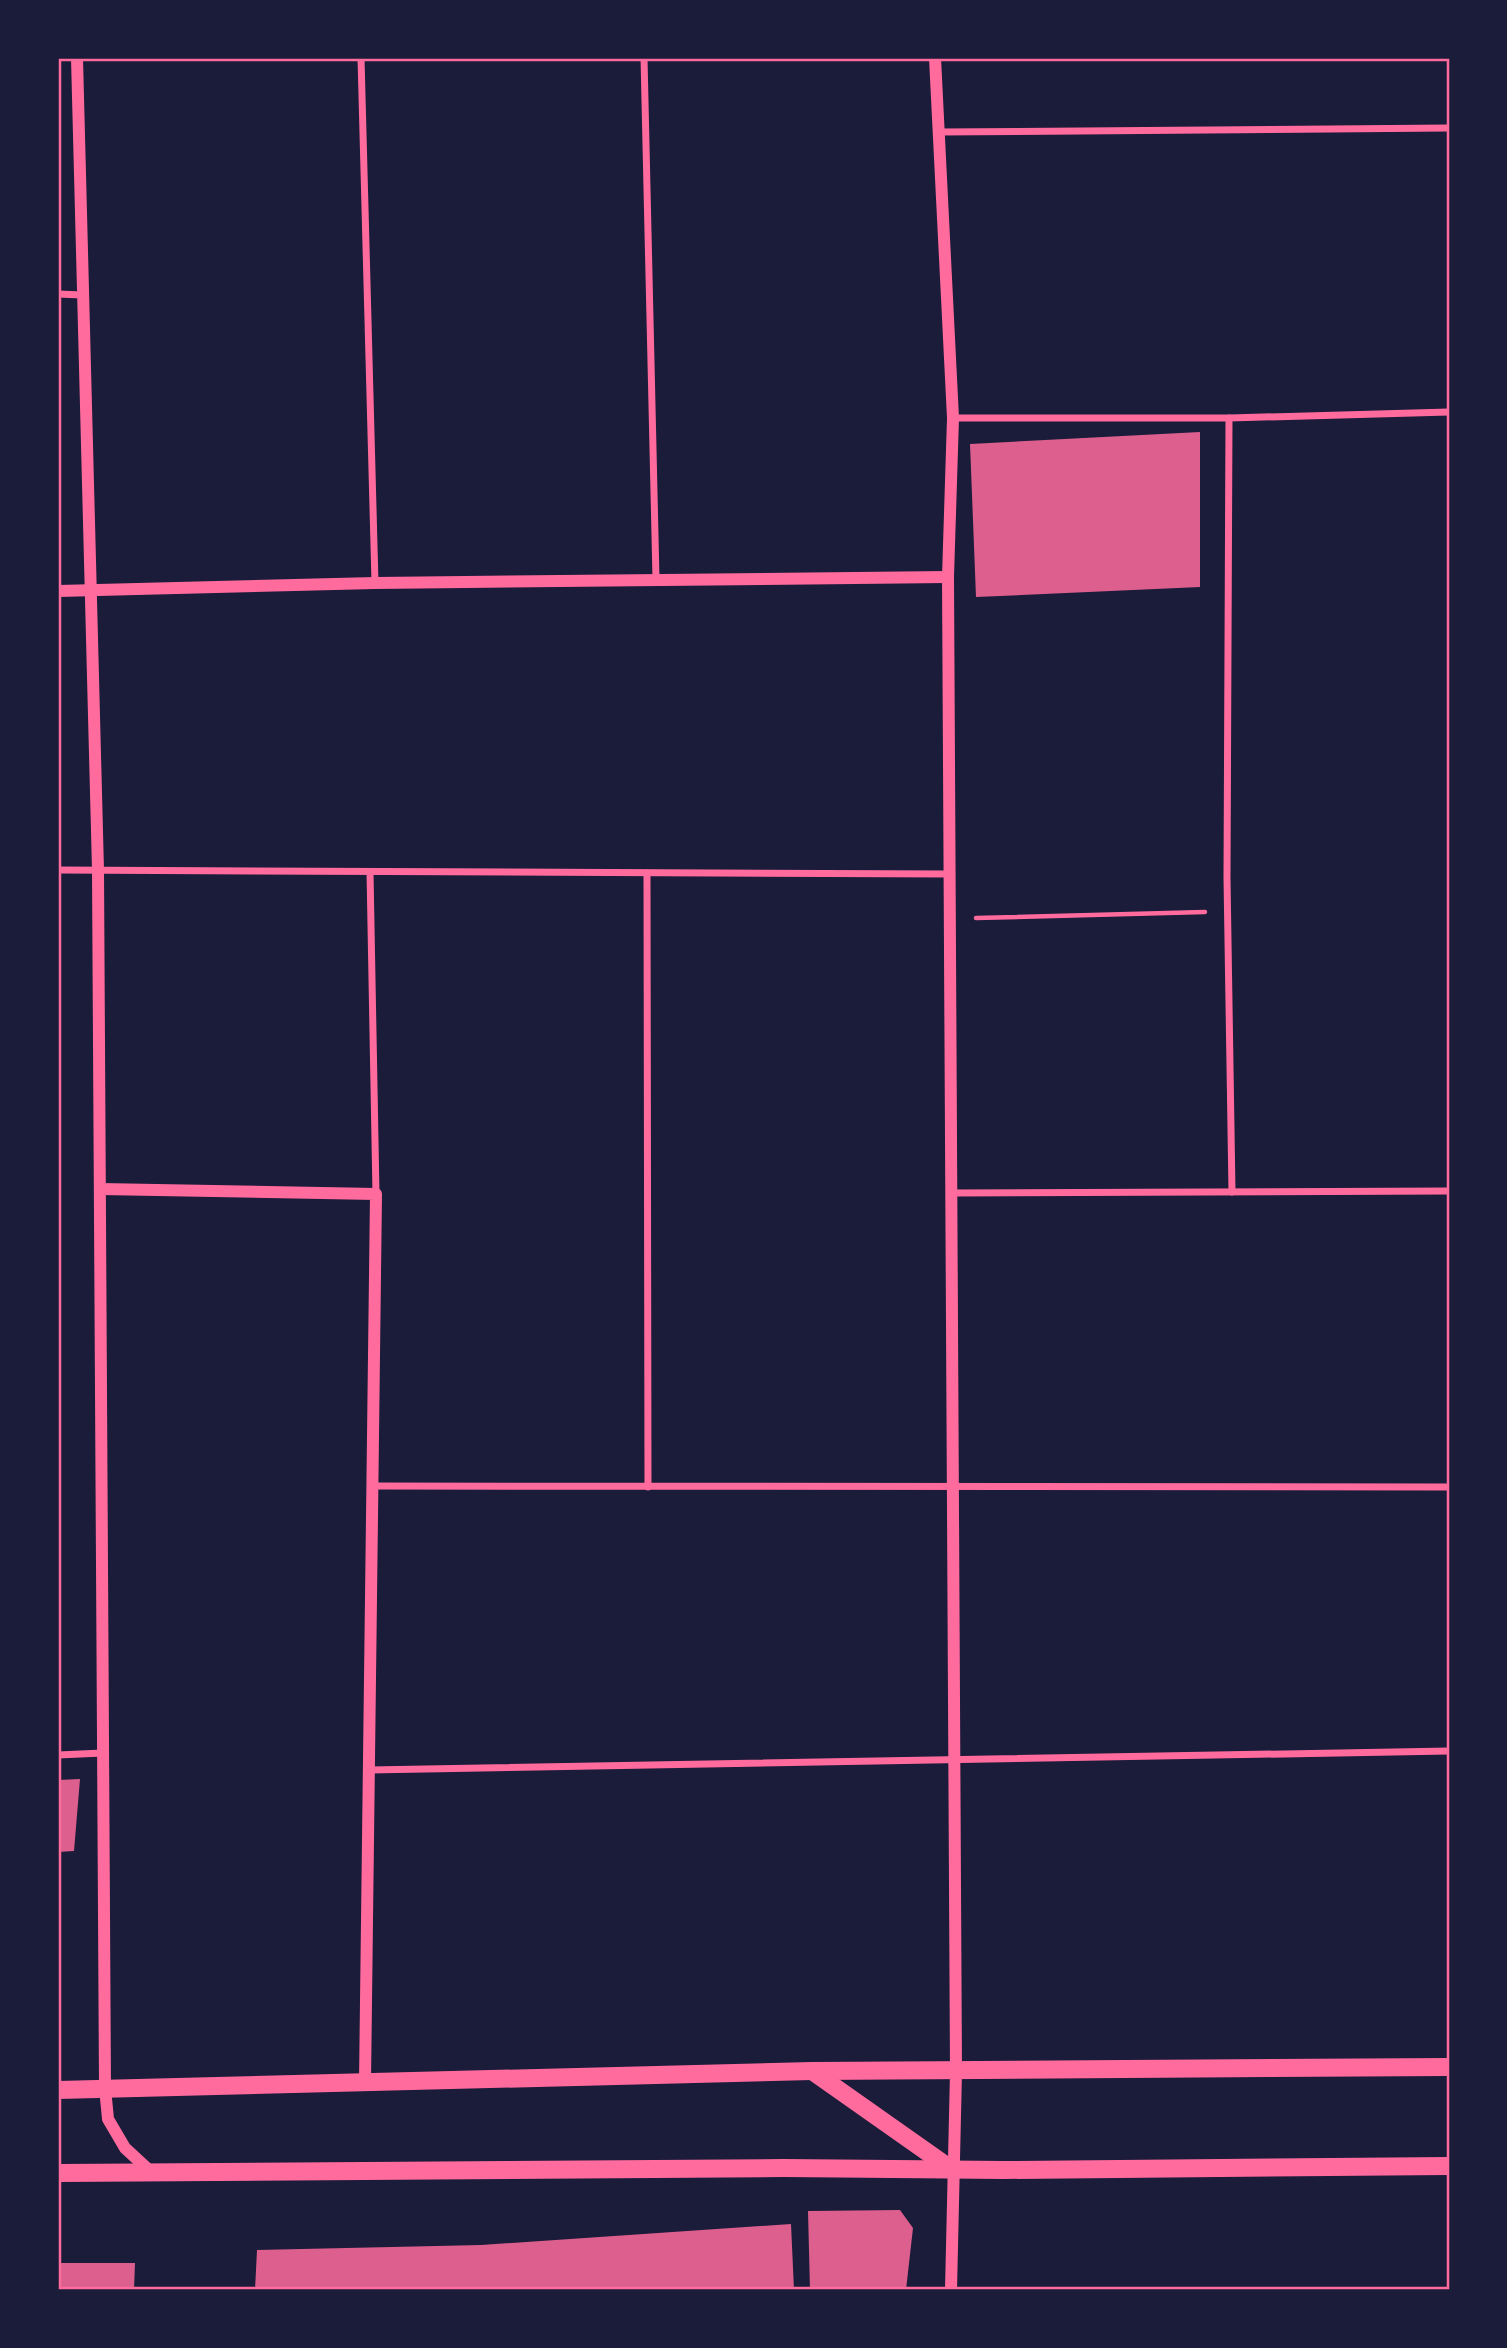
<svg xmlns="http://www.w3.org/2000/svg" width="1507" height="2348" font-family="Commissioner,sans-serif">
<rect width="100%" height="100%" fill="#1b1b3a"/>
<g fill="#dd5f8e">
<polygon points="1200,432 1200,587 976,597 970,444"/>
<polygon points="80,1779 74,1851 58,1852 58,1780"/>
<polygon points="900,2210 913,2228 906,2290 810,2290 808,2211"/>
<polygon points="791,2224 794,2290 255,2290 257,2250 481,2245"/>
<polygon points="58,2263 135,2263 134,2290 58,2290"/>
</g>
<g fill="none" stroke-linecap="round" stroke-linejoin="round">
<polyline stroke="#ff6b9d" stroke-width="4.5" points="976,918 1205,912"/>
<g stroke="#ff6b9d" stroke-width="7">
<polyline points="361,58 375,583"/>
<polyline points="644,58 656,579"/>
<polyline points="940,132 1449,128"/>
<polyline points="58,294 83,295"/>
<polyline points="953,418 1229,418 1449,412"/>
<polyline points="1229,418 1227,878 1232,1192"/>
<polyline points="58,870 950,874"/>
<polyline points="370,872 376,1194"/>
<polyline points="647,873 648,1487"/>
<polyline points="952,1193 1449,1191"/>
<polyline points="373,1486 1449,1487"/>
<polyline points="58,1755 103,1753"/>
<polyline points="369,1770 1449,1751"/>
</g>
<g stroke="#ff6b9d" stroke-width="12">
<polyline points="77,58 98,870 105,2088 108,2119 125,2148 151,2172"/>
<polyline points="935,58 953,418 948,577 956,2072 951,2290"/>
<polyline points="58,591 375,583 948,577"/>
<polyline points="100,1189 376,1194 365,2082"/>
</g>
<g stroke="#ff6b9d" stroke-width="18">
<polyline points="812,2071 954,2171"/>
<polyline points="58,2090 812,2071 1449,2067"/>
<polyline points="58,2173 783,2168 1004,2170 1449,2166"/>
</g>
</g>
<rect width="1507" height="2348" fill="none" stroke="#1b1b3a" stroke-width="119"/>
<rect x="60" y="60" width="1388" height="2228" fill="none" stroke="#ff6b9d" stroke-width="2.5"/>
</svg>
